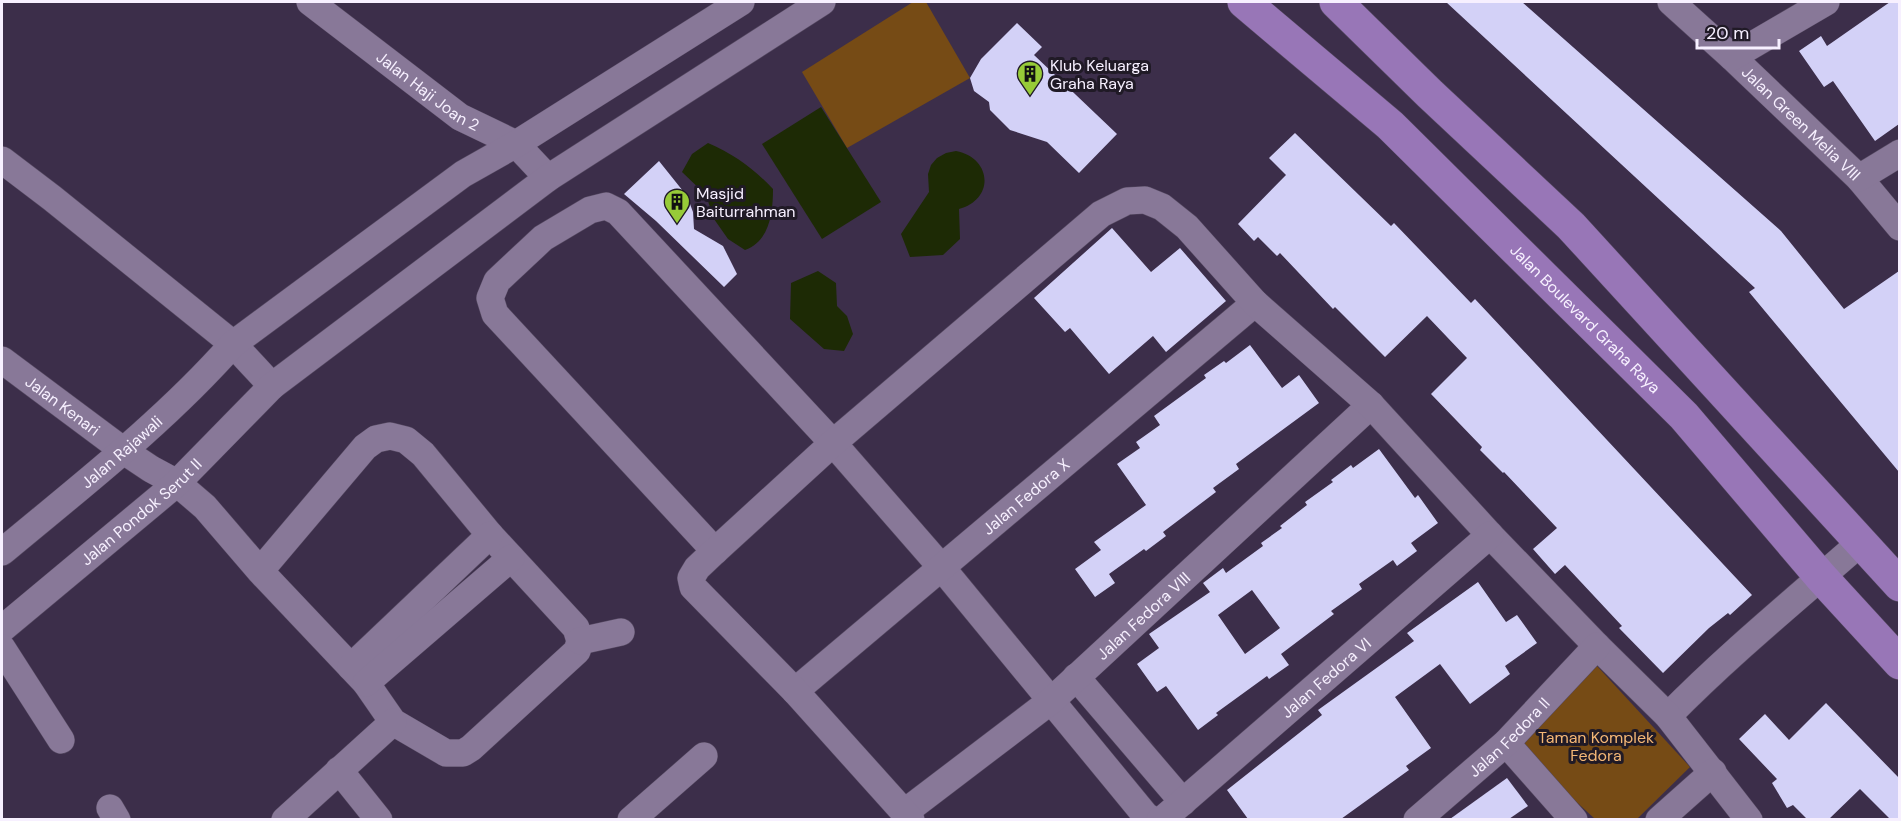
<svg xmlns="http://www.w3.org/2000/svg" width="1901" height="821" font-family="'DM Sans',sans-serif">
<rect width="100%" height="100%" fill="#3c2e4a"/>
<g fill="#764b15">
<polygon points="913,2 926,2 970,78 847,148 802,72"/>
<polygon points="1597,666 1690,767 1637,819 1595,819 1518,748"/>
</g>
<g fill="#1d2a05">
<polygon points="821,107 881,202 822,239 762,144"/>
<path d="M708 143C735 155 753 168 773 189 773 212 770 241 745 250L728 239 714 219 706 195 682 172 692 154Z"/>
<path d="M956 151C992 158 995 199 959 209L960 239 943 255 910 257 901 234 929 192 928 174 931 165 937 158 946 153Z"/>
<polygon points="818,271 836,283 837,306 847,316 853,334 844,351 824,349 790,319 791,283"/>
</g>
<g fill="#d3d1f7" fill-rule="evenodd">
<polygon points="1446,2 1522,2 1781,231 1844,309 1899,271 1899,472 1749,292 1755,288"/>
<polygon points="1890,2 1899,2 1899,124 1875,141 1833,81 1824,87 1799,51 1821,36 1827,46"/>
<polygon points="1017,23 1042,47 1034,55 1117,134 1079,173 1047,142 1010,130 990,110 989,102 974,91 970,78 981,59"/>
<polygon points="1295,133 1391,226 1394,223 1471,303 1475,299 1752,595 1730,615 1728,613 1709,628 1663,673 1619,628 1622,626 1565,565 1555,574 1533,549 1557,528 1504,472 1503,473 1480,450 1482,447 1431,394 1467,358 1427,316 1385,357 1335,307 1333,309 1280,253 1277,256 1258,237 1254,241 1238,224 1286,175 1269,158"/>
<polygon points="659,161 687,196 693,212 694,229 723,246 737,274 724,287 656,221 624,194"/>
<polygon points="1112,228 1151,272 1180,248 1226,301 1166,352 1153,336 1109,374 1070,328 1065,332 1034,298"/>
<polygon points="1250,345 1282,388 1299,375 1319,403 1236,464 1239,469 1213,488 1216,492 1163,532 1166,536 1146,551 1144,549 1109,574 1115,583 1095,597 1075,569 1101,550 1094,542 1146,505 1117,464 1140,448 1136,442 1160,425 1154,416 1206,378 1204,375 1224,361 1226,363"/>
<path d="M1379 449 1415 498 1418 495 1438 523 1411 543 1417 551 1397 566 1393 560 1359 584 1362 589 1331 611 1334 614 1281 654 1289 665 1269 679 1267 676 1216 713 1218 715 1198 730 1166 686 1157 692 1137 664 1159 648 1149 634 1210 592 1203 583 1223 568 1226 573 1263 546 1261 543 1282 528 1280 526 1307 505 1305 502 1333 482 1331 480 1351 465 1353 468ZM1252 590 1280 628 1245 654 1218 615Z"/>
<polygon points="1478,582 1506,622 1517,615 1537,643 1505,666 1510,674 1470,704 1440,664 1395,697 1431,748 1406,766 1409,770 1341,819 1248,819 1227,790 1322,715 1318,710 1414,641 1407,633"/>
<polygon points="1826,703 1899,778 1899,819 1890,819 1860,789 1829,819 1807,819 1793,805 1787,808 1772,783 1777,779 1739,739 1765,714 1789,740"/>
<polygon points="1507,778 1528,806 1509,819 1450,819"/>
</g>
<g fill="none" stroke-linecap="round" stroke-linejoin="round">
<defs>
<g id="minor">
<path id="s1" d="M310 2 460 117 516 144 548 178"/>
<path id="s2" d="M1671 2 1732 57 1859 178 1900 227"/>
<polyline points="1732,57 1826,2"/>
<polyline points="2,160 52,198 233,344 272,386"/>
<polyline points="1859,178 1900,153"/>
<path id="s3" d="M2 360 124 451 151 469 177 483 205 507 260 571 366 683 393 722 446 753H463L471 748 577 651 580 641 576 628 490 535 423 454 406 440 390 436 376 439 365 447 260 571"/>
<polyline points="715,551 495,314 490,298 497,281 543,238 590,210 606,206 618,212 833,443 942,568 1146,816 1153,820"/>
<path id="s4" d="M2 552C81 486 164 422 233 344L463 174 516 144 741 2"/>
<path id="s5" d="M2 629 177 483 272 386 548 178 822 2"/>
<polyline points="580,641 621,632"/>
<polyline points="2,648 61,740"/>
<polyline points="351,667 490,535"/>
<polyline points="1076,677 1183,802"/>
<polyline points="366,683 511,558"/>
<path id="s6" d="M795 691 1255 303"/>
<path d="M1668 716C1729 654 1795 600 1860 543"/>
<polyline points="1506,743 1574,820"/>
<polyline points="339,770 379,820"/>
<polyline points="110,808 117,820"/>
<path id="s7" d="M905 812 1052 700 1371 405"/>
<polyline points="285,820 393,722"/>
<polyline points="631,820 704,756"/>
<polyline points="911,820 795,691 693,587 691,578 697,568 715,551 833,443 1101,214 1127,201 1145,200 1162,207 1187,227 1255,303 1371,405 1490,535 1597,646 1668,716 1749,820"/>
<path id="s8" d="M1160 820 1163 819 1490 535"/>
<path id="s9" d="M1417 820 1506 743 1597 646"/>
<polyline points="1659,820 1713,772"/>
</g>
<g id="major">
<path id="s10" d="M1244 2 1390 125 1684 416 1821 577 1900 663"/>
<polyline points="1336,2 1430,94 1571,226 1900,585"/>
</g>
</defs>
<use href="#minor" stroke="#564a62" stroke-width="28"/>
<use href="#major" stroke="#564a62" stroke-width="34"/>
<use href="#minor" stroke="#887898" stroke-width="27"/>
<use href="#major" stroke="#9876b7" stroke-width="33"/>
</g>
<defs>
<symbol id="building-pin" viewBox="-11 -11 22 30"><path d="M0 17L-7.5 6A9.5 9.5 0 1 1 7.5 6Z" fill="#97cb38" stroke="#201a26"/><path d="M-4-6H4V6H1V3H-1V6H-4ZM-2.5-4.3h1.7v1.8h-1.7ZM.8-4.3h1.7v1.8H.8ZM-2.5-1h1.7V.8h-1.7ZM.8-1h1.7V.8H.8Z" fill="#111"/></symbol>
</defs>
<g fill-rule="evenodd">
<use href="#building-pin" x="1015" y="59" width="30" height="40"/>
<use href="#building-pin" x="662" y="187" width="30" height="40"/>
</g>
<g text-anchor="middle" dominant-baseline="central" stroke-width="6" stroke-linejoin="round" paint-order="stroke">
<g font-size="16" fill="#f7f0ff" stroke="#201a26" text-anchor="start">
<text x="1050" y="65">Klub Keluarga<tspan x="1050" dy="18">Graha Raya</tspan></text>
<text x="696" y="193">Masjid<tspan x="696" dy="18">Baiturrahman</tspan></text>
</g>
<g font-size="16" fill="#f7f0ff" stroke="#201a26">
<text stroke="none"><textPath href="#s1" startOffset="148">Jalan Haji Joan 2</textPath></text>
<text stroke="none"><textPath href="#s2" startOffset="178">Jalan Green Melia VIII</textPath></text>
<text stroke="none"><textPath href="#s10" startOffset="466">Jalan Boulevard Graha Raya</textPath></text>
<text stroke="none"><textPath href="#s3" startOffset="76">Jalan Kenari</textPath></text>
<text stroke="none"><textPath href="#s4" startOffset="156">Jalan Rajawali</textPath></text>
<text stroke="none"><textPath href="#s6" startOffset="302">Jalan Fedora X</textPath></text>
<text stroke="none"><textPath href="#s5" startOffset="182">Jalan Pondok Serut II</textPath></text>
<text stroke="none"><textPath href="#s7" startOffset="309">Jalan Fedora VIII</textPath></text>
<text stroke="none"><textPath href="#s8" startOffset="219">Jalan Fedora VI</textPath></text>
<text stroke="none"><textPath href="#s9" startOffset="124">Jalan Fedora II</textPath></text>
</g>
<g font-size="16" fill="#f4b776" stroke="#201a26">
<text x="1596" y="737">Taman Komplek<tspan x="1596" dy="18">Fedora</tspan></text>
</g>
</g>
<rect width="1901" height="821" fill="none" stroke="#f7f0ff" stroke-width="6"/>
<path d="M1697 39v9h82v-9" fill="none" stroke="#f7f0ff" stroke-width="3"/>
<text x="1706" y="39" font-size="18" fill="#f7f0ff" stroke="#201a26" stroke-width="4.5" paint-order="stroke">20 m</text>
</svg>
